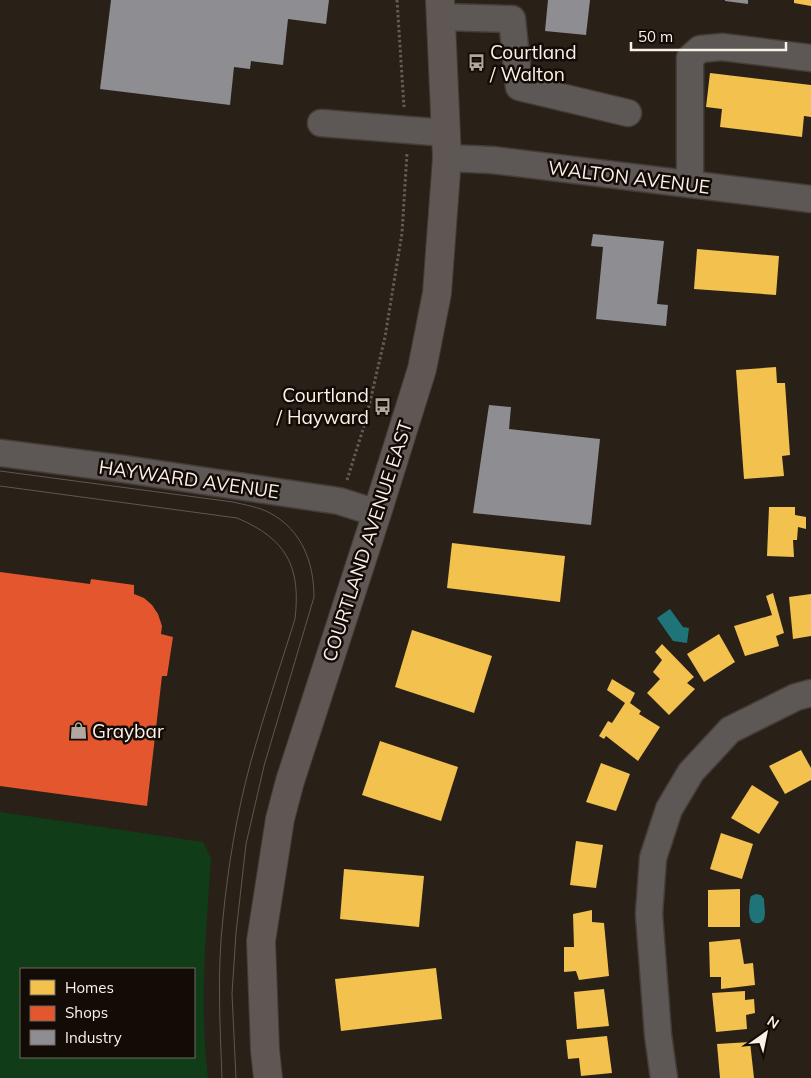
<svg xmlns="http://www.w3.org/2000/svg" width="811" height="1078" font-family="Mulish,sans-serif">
<rect width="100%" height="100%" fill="#292018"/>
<path fill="#103d18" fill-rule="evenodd" d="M0 812 203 842 211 859C206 932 199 1005 208 1078H0ZM21 969H194V1057H21Z"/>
<g fill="#1e7478">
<polygon points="670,609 683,627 689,628 687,643 673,641 657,618"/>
<path d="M756 894 761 895 764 899C764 905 766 914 764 919 762 924 754 925 751 920 748 915 749 902 751 896Z"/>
</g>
<g fill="#f2c14e">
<polygon points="794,0 811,0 811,6 794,3"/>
<polygon points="710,73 811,85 811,117 804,116 802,137 720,127 722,109 706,107"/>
<polygon points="697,249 779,256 776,295 694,289"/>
<polygon points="776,367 777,383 785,383 790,455 782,456 784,476 744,479 736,370"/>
<polygon points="769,507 795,507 795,515 806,517 806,529 798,527 797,540 793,540 794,557 767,556"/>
<polygon points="452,543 565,556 560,602 447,588"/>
<polygon points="773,593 784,633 776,636 779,646 745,656 734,626 772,615 766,596"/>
<polygon points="811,594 811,636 793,639 789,597"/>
<polygon points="412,630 492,656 474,713 395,687"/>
<polygon points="719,634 735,662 704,682 687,654"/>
<polygon points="662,644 694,677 687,683 695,689 669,715 647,693 660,679 653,672 662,660 655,652"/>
<polygon points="612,679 635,693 630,703 641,711 639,714 660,727 638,761 606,736 604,739 599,736 608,721 612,723 625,703 607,690"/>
<polygon points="380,741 458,767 441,821 362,795"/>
<polygon points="801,750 811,768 811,780 785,794 769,766"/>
<polygon points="601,763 630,774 616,811 586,802"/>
<polygon points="752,785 779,802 759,834 731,818"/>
<polygon points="721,833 753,844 742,879 710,869"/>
<polygon points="576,841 603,845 596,888 570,885"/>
<polygon points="344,869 424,876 419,927 340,919"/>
<polygon points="740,889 740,927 708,927 708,890"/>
<polygon points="592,910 592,922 604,923 609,976 579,980 576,971 564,972 564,947 574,947 573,914"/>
<polygon points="740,939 744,964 753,963 755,985 721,989 721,977 710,977 709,942"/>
<polygon points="436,968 442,1019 341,1031 335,979"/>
<polygon points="604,989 609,1026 577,1029 574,992"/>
<polygon points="745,991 745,1000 754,999 755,1013 746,1015 747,1029 716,1032 712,993"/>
<polygon points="607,1036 612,1073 581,1076 579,1058 568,1059 566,1040"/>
<polygon points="750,1042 754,1078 720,1078 717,1044"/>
</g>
<polygon fill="#e4572e" points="0,572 90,584 91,579 134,585 134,594 144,598 152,605 158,614 162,626 161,634 173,637 167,676 162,676 147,806 0,786"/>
<g fill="#8d8d92">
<polygon points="111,0 329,0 326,24 288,19 283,65 251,61 250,69 234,67 230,105 100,89"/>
<polygon points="548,0 590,0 586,35 545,31"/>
<polygon points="725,0 748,0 748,4 725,1"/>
<polygon points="593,234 664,241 657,304 668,305 666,326 596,319 603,247 591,246"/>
<polygon points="489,405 511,407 509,429 600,439 591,525 473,513"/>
</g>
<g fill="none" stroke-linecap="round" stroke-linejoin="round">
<defs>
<g id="minor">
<polyline points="441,17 512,19 519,87 628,113"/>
<polyline points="321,123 446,133"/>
<polyline points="447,158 492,160 811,199"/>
<polyline points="690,184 690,58 700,49 722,47 811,58"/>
<polyline points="0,453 124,469 339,501 377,513"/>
<polyline points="664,1078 658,1035 649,914 653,858 669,809 691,772 730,730 796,697 811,693"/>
</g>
<polyline id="major" points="268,1078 265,1050 261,941 280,819 290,781 377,513 422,369 437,293 447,158 440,0"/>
</defs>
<use href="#minor" stroke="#453d37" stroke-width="29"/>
<use href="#major" stroke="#453d37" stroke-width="30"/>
<g stroke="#635d59" stroke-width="3" stroke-dasharray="2.5 2.5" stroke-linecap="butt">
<polyline points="397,0 404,107"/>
<polyline points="347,480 365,423 385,337 402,233 407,153"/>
</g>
<use href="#minor" stroke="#5d5755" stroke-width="26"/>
<use href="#major" stroke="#5f5754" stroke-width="28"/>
<g stroke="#5e5754" stroke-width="1">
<path d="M0 471 233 502C245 505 259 507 270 513 302 530 314 563 314 597L264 766 246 844 236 933 232 994 236 1078"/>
<path d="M0 486 237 518C287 539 301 567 295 619 280 667 264 714 251 761 237 812 228 866 223 918 217 971 220 1025 222 1078"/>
</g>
</g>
<defs>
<symbol id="bus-bare" viewBox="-9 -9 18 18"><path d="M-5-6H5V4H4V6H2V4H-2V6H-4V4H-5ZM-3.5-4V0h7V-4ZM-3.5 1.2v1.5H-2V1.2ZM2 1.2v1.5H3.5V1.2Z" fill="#b2a89f" stroke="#120b06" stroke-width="2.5" paint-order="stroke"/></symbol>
<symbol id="shop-bare" viewBox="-9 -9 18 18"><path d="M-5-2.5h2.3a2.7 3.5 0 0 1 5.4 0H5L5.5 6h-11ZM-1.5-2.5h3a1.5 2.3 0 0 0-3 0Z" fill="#b2a89f" stroke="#120b06" stroke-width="2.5" paint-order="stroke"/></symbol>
</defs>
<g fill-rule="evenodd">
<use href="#bus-bare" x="464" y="50" width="25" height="25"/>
<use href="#bus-bare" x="370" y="394" width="25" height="25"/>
<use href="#shop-bare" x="66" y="718" width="25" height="25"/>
</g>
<g text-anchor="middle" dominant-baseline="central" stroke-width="5" stroke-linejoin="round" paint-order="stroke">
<g font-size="19" fill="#fcf1e8" stroke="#120b06" text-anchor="start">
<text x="490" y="52">Courtland<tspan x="490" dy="22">/ Walton</tspan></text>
<text x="369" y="395" text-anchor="end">Courtland<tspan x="369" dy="22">/ Hayward</tspan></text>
<text x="92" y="731">Graybar</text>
</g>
<g font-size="19" fill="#fcf1e8" stroke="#120b06">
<text transform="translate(629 177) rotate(7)">WALTON AVENUE</text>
<text transform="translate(189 479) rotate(8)">HAYWARD AVENUE</text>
<text transform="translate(367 541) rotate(-72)">COURTLAND AVENUE EAST</text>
</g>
</g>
<rect x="20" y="968" width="175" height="90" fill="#120b06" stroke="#706760"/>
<rect x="30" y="980" width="25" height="15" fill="#f2c14e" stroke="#706760"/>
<text x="65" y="993" font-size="15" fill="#fcf1e8">Homes</text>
<rect x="30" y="1006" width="25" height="15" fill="#e4572e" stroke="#706760"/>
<text x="65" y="1018" font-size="15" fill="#fcf1e8">Shops</text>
<rect x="30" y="1030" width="25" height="15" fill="#8d8d92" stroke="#706760"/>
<text x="65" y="1043" font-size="15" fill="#fcf1e8">Industry</text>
<g transform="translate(766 1033) rotate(33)" stroke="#120b06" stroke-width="4" paint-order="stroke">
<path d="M0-4L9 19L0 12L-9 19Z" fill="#fcf1e8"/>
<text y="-8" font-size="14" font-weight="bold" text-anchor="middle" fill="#fcf1e8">N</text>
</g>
<path d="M631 42v8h155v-8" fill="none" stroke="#fcf1e8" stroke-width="2.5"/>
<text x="638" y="42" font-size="15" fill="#fcf1e8" stroke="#120b06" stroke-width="4" paint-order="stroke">50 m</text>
</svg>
